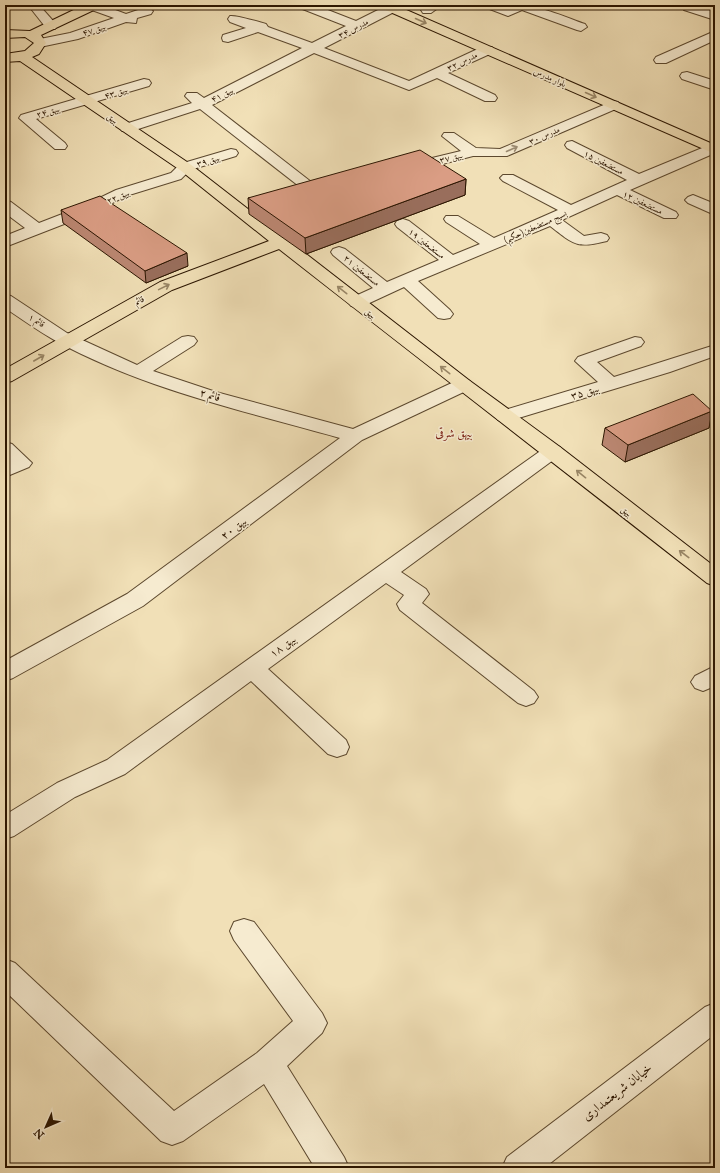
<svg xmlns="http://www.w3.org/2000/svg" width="720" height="1173" font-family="'IM FELL Great Primer',Amiri,serif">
<rect width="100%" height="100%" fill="#f1e0b7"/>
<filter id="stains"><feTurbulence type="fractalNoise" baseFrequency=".005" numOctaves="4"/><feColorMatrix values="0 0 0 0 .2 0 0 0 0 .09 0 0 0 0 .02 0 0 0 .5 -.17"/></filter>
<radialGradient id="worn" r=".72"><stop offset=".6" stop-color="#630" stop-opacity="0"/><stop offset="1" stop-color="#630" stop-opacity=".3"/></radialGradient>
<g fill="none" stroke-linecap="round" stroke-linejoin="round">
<defs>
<g id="minor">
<polygon points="28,5 39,5 55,23 57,26 55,29 47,29"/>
<polygon points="88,5 102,5 126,14 147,7 153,11 151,14 137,18 136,23 126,22 78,39 40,47 35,46 34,43 35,40 70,33 114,18 89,9"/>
<path d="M298 5H315L356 21 388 5H396L398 8 396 11 324 48 409 81 482 47H492L494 50 492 53 448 73 495 95 497 98 495 101H485L437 78 409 90 314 53 212 105 319 188 322 191 319 194H309L200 109 132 131H122L120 128 122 125 192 103 185 96 187 93H197L204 98 302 48 258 32 228 42 223 41 222 38 223 35 246 28 230 22 228 19 230 16C236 15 259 22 266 24L268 27 312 43 346 26 300 8Z"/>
<polygon points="427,5 442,5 431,13 423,13 421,10"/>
<path d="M485 5H502L508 8C530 0 564 17 585 24L587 27 581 31 577 30 522 10 508 16 487 8Z"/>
<polygon points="683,5 694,5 715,12 715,20 684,10 682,7"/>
<polygon points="715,31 715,40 666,63 656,63 654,60 656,57"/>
<polygon points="687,72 715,81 715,90 682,79 680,76 682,73"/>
<polygon points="144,79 149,80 151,83 149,86 36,119 65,143 67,146 65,149 55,149 19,118 21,115"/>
<polygon points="613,101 618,102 620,105 618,108 507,156 473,156 408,173 403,171 400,168 403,165 461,151 442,136 444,133 454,133 476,148 500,149"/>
<path d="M572 141 639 174 707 146 715 145V153L630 190 676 212 678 215 676 218H664L617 195 562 220 584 236 601 233 607 235 609 238 607 241C575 249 574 244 550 226L418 281 450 310 453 314 450 318 444 319 438 318 404 287 363 306 357 307 351 306 348 302 351 298 373 288 333 255 331 252 333 249 339 247 345 249 387 282 439 260 397 227 395 224 397 221 403 219 409 221 453 255 480 244 446 222 444 219 446 216H458L494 238 558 210 503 181 500 178 503 175H513L571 205 627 180 567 148 565 145 567 142Z"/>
<polygon points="231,149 236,150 238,153 236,156 190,170 181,179 126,196 95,212 5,247 5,236 25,228 5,213 5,200 11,202 39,223 83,206 116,190 171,173 180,164"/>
<polygon points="693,195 715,204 715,215 688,203 685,200 688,197"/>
<path d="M5 295 11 296 67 333 137 365 182 337 188 336 194 337 197 341 194 345 153 371 216 392 353 429 456 381 463 379 470 381 472 385 470 389 362 440 143 606 13 678 5 681V661L127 594 340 438C244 411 144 389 56 341 38 331 22 319 5 308Z"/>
<polygon points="635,337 641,338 644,342 641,346 597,362 614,377 715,345 715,356 670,372 512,420 505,422 498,420 495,416 498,412 598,382 575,361 578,357"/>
<polygon points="5,442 12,444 32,463 29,467 5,477 5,463 8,462 5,459"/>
<polygon points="553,445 560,447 563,451 560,455 401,572 426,589 429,594 422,603 534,691 538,697 534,703 526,706 518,703 400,610 397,604 404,595 386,583 268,669 346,740 349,747 346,754 337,757 328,754 251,681 125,774 75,797 14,836 5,839 5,815 57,783 107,760 546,447"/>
<polygon points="715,666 715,686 703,691 695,688 691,682 695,676"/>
<polygon points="244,919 254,922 322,1013 327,1023 322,1033 287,1066 344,1157 349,1168 315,1168 264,1084 183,1141 172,1145 161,1141 5,991 5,959 15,963 174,1111 257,1053 293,1021 234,940 230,931 234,922"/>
<polygon points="715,1003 715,1034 544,1168 502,1168 507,1157 705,1007"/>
</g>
<g id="major">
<path d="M84 5H100L98 8 41 35 46 43 39 54 32 57 190 164 470 381 560 447 715 567V586L707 583C565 471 421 361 279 249L172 290 12 381 5 383V369L160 282 269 241 180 170 20 61 5 62V54L25 51 34 43 25 37 5 38V30L30 31Z"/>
<polygon points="379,5 395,5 715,145 715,154 381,8"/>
</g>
</defs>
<use href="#minor" stroke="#5c482e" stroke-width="2"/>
<use href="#major" stroke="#2b1500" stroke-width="2"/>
<use href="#minor" fill="#f6ebd0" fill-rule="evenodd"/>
<use href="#major" fill="#f1e0b7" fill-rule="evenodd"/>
</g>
<g fill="#bb8772" stroke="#2b1500">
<polygon points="466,179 465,195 306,254 249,214 248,198"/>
<polygon points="61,210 188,266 146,283 63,223"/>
<polygon points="712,411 709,428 625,462 602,445 605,428"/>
</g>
<g fill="#996e5c" stroke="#2b1500">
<polygon points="466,179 465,195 306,254 305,238"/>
<polygon points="187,253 188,266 146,283 145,271"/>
<polygon points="712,411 709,428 625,462 628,445"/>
</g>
<g fill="#da9d84" stroke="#2b1500">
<polygon points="420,150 466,179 305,238 248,198"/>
<polygon points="100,196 187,253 145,271 61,210"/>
<polygon points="693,394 712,411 628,445 605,428"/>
</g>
<defs><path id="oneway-shaft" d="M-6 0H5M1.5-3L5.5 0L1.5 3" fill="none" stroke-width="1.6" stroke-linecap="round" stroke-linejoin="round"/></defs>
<g stroke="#988565">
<use href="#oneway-shaft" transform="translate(421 21) rotate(24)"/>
<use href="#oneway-shaft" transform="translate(591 95) rotate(24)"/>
<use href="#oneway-shaft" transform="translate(164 287) rotate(-26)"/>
<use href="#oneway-shaft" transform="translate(342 290) rotate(-142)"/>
<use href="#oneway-shaft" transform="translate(39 358) rotate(-30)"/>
<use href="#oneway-shaft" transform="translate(445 370) rotate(-142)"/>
<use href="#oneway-shaft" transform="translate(581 474) rotate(-141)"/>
<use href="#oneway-shaft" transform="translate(684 554) rotate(-143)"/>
</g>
<use stroke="#9b8b72" href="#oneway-shaft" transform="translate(512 149) rotate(-24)"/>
<g text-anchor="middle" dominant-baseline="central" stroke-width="3" stroke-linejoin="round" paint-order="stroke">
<g font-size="9" fill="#2b1500" stroke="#f6ebd0">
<text transform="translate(353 28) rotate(-27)">مدرس ۳۴</text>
<text transform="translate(94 29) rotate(-18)">بیهق ۴۷</text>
<text transform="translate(462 61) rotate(-26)">مدرس ۳۲</text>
<text transform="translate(550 77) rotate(24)">بلوار مدرس</text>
<text transform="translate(116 92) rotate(-18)">بیهق ۴۳</text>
<text transform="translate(222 94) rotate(-27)">بیهق ۴۱</text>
<text transform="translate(48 111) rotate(-16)">بیهق ۲۴</text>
<text transform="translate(113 118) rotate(36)">بیهق</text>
<text transform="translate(544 135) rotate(-24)">مدرس ۳۰</text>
<text transform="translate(451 157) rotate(-14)">بیهق ۳۷</text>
<text transform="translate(208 160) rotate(-17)">بیهق ۳۹</text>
<text transform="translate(604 162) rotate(27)">مستضعفین ۱۵</text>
<text transform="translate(118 196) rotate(-23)">بیهق ۲۲</text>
<text transform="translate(643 202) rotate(26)">مستضعفین ۱۲</text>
<text transform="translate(535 226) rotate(-24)">بسیج مستضعفین(حکیم)</text>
<text transform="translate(427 243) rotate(38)">مستضعفین ۱۹</text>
<text transform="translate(362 270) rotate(39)">مستضعفین ۲۱</text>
<text transform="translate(139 300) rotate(-29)">قائم</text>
<text transform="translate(371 313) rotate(38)">بیهق</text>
<text transform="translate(37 320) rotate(32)">قائم ۱</text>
<text transform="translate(627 511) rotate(38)">بیهق</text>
</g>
<g font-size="11" fill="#2b1500" stroke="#f6ebd0">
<text transform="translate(585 392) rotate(-17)">بیهق ۳۵</text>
<text transform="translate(210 395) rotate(16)">قائم ۲</text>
<text transform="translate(234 528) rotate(-37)">بیهق ۲۰</text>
<text transform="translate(283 646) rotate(-36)">بیهق ۱۸</text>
</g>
<g font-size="12" fill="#7a1f14" stroke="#f6ebd0">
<text x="454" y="433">بیهق شرقی</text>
</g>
<g font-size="13" fill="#2b1500" stroke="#f6ebd0">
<text transform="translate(617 1092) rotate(-38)">خیابان شریعتمداری</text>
</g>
</g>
<rect width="720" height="1173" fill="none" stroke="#f1e0b7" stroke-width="20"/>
<rect x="6" y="6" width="708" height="1161" fill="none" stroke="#2b1500" stroke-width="2"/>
<rect x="10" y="10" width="700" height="1153" fill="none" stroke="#2b1500"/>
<g transform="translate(46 1127) rotate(225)" stroke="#f6ebd0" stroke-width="3" paint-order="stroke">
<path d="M0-3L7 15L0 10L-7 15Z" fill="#2b1500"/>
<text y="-6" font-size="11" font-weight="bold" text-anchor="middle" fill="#2b1500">N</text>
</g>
<rect width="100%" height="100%" filter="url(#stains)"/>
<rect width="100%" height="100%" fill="url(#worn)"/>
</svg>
